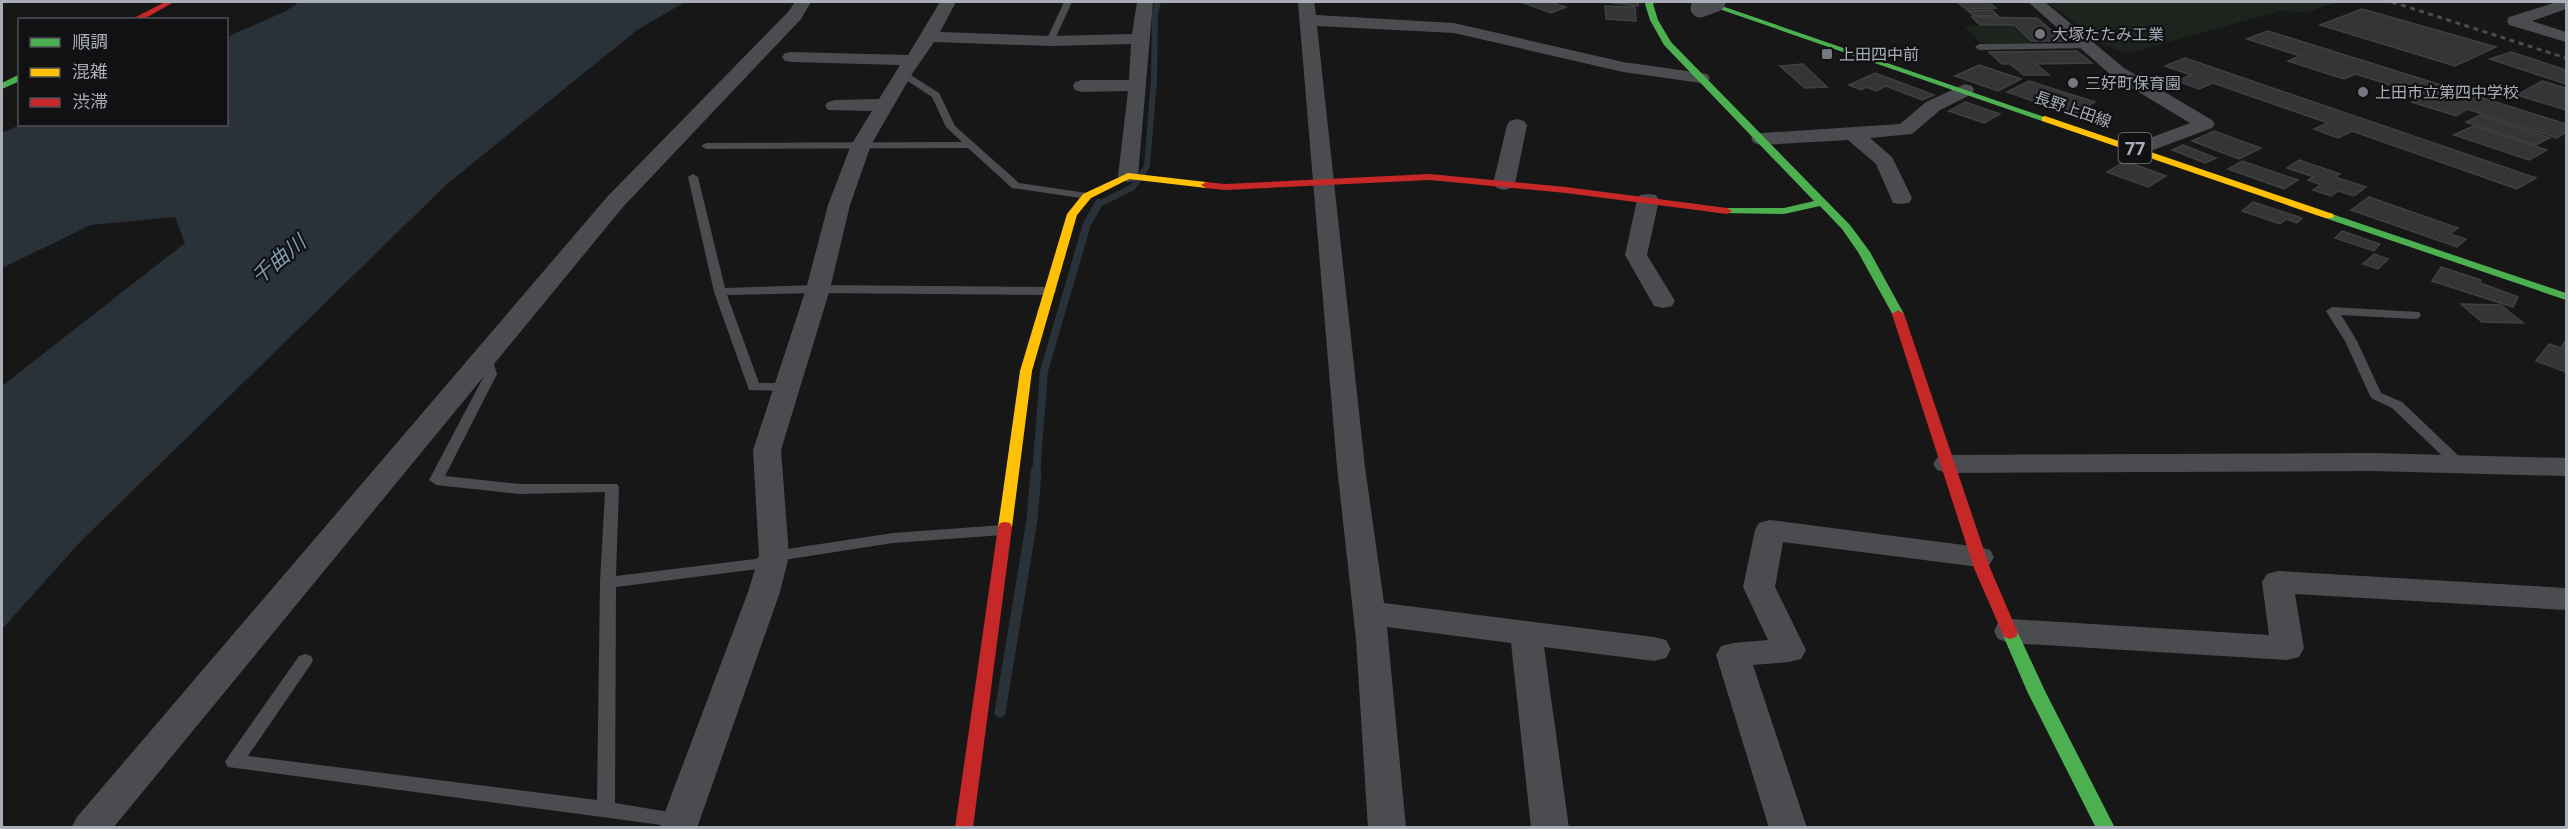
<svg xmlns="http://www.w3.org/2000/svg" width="2568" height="829" font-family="'Open Sans','Noto Sans JP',sans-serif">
<rect width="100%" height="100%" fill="#171717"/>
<g fill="#1d241e">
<polygon points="2047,2 2337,2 2307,12 2280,11 2129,53 2105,46"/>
<polygon points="1964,26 2013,26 2032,44 1981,43"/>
</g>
<polygon fill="#2a3239" points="299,2 685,2 637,30 447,184 82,540 2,629 2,386 185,243 175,217 91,225 2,268 2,133 22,124 226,124 227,37 286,11"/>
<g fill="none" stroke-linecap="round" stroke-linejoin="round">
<polyline stroke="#2a3239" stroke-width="6" points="1099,204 1133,187 1147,166 1154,80 1155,14 1158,2"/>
<polyline stroke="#2a3239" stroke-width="8" points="1036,474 1044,371 1087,224 1099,203"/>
<polyline stroke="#2a3239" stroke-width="11" points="1000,712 1032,520 1036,472"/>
</g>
<g fill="#353536" stroke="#3f4043" stroke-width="1.5">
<polygon points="1527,2 1550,2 1566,7 1551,13 1524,3"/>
<polygon points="1606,2 1638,2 1638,6"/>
<polygon points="1957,2 1988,2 1996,8 1966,9"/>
<polygon points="1605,6 1635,7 1636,21 1606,19"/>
<polygon points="2362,9 2496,47 2455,66 2320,25"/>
<polygon points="1992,10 1998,16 1974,16 1968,11"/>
<polygon points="1972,17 2037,18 2064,41 2031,41 2014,25 1980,25"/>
<polygon points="2268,31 2566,124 2566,132 2557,138 2467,109 2456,116 2412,102 2424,96 2356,74 2344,79 2288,61 2300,56 2247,39"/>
<polygon points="2077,51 2092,63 2036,64 2049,75 2024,75 2010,64 2002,64 1989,52"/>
<polygon points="2511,52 2566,70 2566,84 2490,59"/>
<polygon points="2185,58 2536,178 2517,189 2352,131 2338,138 2314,129 2328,123 2213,83 2199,89 2177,81 2191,75 2165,66"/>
<polygon points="1803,64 1827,87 1805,88 1780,66"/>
<polygon points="1979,65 2021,79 1998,91 1955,76"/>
<polygon points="1875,73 1934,95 1922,100 1886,86 1876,91 1866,87 1861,90 1849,85"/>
<polygon points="2029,81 2095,102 2073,115 2007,92"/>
<polygon points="2542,81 2566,88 2566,110 2517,95"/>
<polygon points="1965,102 2000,114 1984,123 1949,111"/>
<polygon points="2480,115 2550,138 2536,145 2466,122"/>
<polygon points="2473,126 2547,150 2529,160 2454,135"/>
<polygon points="2214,131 2261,148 2239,159 2192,141"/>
<polygon points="2183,145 2216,158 2205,163 2172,150"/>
<polygon points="2299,160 2340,174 2335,177 2366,187 2354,196 2338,191 2331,196 2313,190 2321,185 2308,180 2314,177 2287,168"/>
<polygon points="2125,161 2166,176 2148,187 2107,172"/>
<polygon points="2242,161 2298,180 2284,189 2228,169"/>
<polygon points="2369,197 2458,228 2450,234 2466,239 2457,247 2351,210"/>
<polygon points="2253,202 2302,218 2297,223 2286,219 2280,224 2242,211"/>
<polygon points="2342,231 2380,244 2374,251 2335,238"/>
<polygon points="2374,254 2388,259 2378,269 2363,264"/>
<polygon points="2441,267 2481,280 2480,283 2518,297 2513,307 2432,281"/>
<polygon points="2461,304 2501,305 2523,323 2482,322"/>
<polygon points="2566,340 2566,372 2536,361 2549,344 2561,348"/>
</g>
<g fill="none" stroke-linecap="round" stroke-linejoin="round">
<g fill="#4b4c50" fill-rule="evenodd">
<polygon points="1064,2 1072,2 1054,41 1047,43 1046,41"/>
<polygon points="2088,43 2092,46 2091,48 1979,50 1975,47 1979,44"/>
<polygon points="900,72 906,72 939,93 955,126 1019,183 1087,193 1092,196 1087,199 1012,188 968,148 706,149 701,146 706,143 962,142 946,127 932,97 900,76"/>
<polygon points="693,174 698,177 725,288 818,285 1051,287 1057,291 1051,295 818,293 727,295 759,383 785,383 792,387 785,391 749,390 714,292 688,177"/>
<polygon points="2332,307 2419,312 2421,315 2419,318 2415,319 2341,315 2357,341 2381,393 2402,402 2464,461 2466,464 2464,467 2454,467 2392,408 2371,398 2345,341 2326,311"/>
<polygon points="486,354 492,358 497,374 445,476 520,484 617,484 619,487 616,576 755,559 774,551 893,533 1003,525 1008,526 1010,530 1008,534 1003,535 893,543 777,561 758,569 616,587 615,803 687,815 689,821 684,828 228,767 225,762 228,757 299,656 305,654 311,656 313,660 311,664 248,756 597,800 600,582 605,492 520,494 436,485 429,480 485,374 480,358"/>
</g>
<g fill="#4b4c50" fill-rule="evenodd">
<polygon points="795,2 811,2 801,19 623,207 113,828 71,828 77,817 607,197 788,12"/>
<polygon points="940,2 956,2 940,32 1050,36 1132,34 1137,2 1153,2 1138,176 1135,180 1128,182 1121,180 1118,176 1128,91 1082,92 1075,90 1073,86 1075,82 1082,80 1129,80 1131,44 1050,46 934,42 912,74 871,145 850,205 830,289 781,450 789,556 780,592 697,828 659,828 748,592 759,556 753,450 806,289 828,205 851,145 872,111 828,110 825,106 828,102 835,100 879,99 900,65 791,62 785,61 782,57 785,53 791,52 908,55"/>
<polygon points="1298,2 1314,2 1316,15 1454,23 1623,62 1701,73 1707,74 1710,78 1707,82 1701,83 1623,72 1454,33 1317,26 1365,467 1384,603 1654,637 1666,640 1671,649 1666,658 1654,661 1544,647 1569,828 1531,828 1511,643 1387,627 1406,828 1368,828 1356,639 1337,467"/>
<polygon points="2028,2 2045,2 2124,68 2212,120 2215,124 2212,128 2145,153 2131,153 2128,149 2131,145 2190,123 2112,76"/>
<polygon points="2557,2 2566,2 2566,9 2532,21 2566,32 2566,42 2509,25 2507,21 2509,17"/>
<polygon points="1965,84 1972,86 1974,90 1972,94 1940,110 1912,134 1870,138 1892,157 1912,198 1909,203 1901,204 1893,203 1876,164 1848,140 1761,145 1754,143 1751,139 1754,135 1761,133 1900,124 1926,102"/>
<polygon points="1517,119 1524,121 1527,125 1515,184 1511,188 1504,190 1497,188 1493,184 1507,125 1510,121"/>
<polygon points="1648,194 1656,195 1659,200 1647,255 1675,301 1672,306 1663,308 1654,306 1625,255 1637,200 1640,195"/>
<polygon points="2372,453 2566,458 2566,476 2372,471 1947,473 1937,470 1933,464 1937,458 1947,455"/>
<polygon points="1770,520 1979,547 1990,550 1994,557 1990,564 1979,567 1783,542 1775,587 1806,650 1801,659 1789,662 1753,665 1807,828 1769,828 1716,655 1721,646 1733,643 1768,640 1743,587 1755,530 1759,523"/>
<polygon points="2278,571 2566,588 2566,610 2295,594 2304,648 2299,657 2287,660 2010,643 1998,639 1994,631 1998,623 2010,619 2269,635 2262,582 2267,574"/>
</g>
<g fill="#4caf50" fill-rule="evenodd">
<polygon points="1647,2 1655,2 1653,4 1658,20 1671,42 1850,225 1870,252 1904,314 1902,317 1894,317 1858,252 1842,229 1820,206 1784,214 1723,213 1722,211 1727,208 1784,208 1814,201 1664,45 1650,20 1645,4"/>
<polygon points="1699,2 1710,2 2050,119 2042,121"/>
<polygon points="20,74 20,81 2,89 2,83"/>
<polygon points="2329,213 2566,293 2566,300 2325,218 2325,214"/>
<polygon points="2010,627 2016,629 2018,633 2045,691 2115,828 2096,828 2027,691 2002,633 2004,629"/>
</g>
<g fill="#ffc107" fill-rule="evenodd">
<polygon points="2045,116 2333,214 2334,216 2333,218 2325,218 2042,121 2042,117"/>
<polygon points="1128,173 1206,182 1211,185 1206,188 1129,179 1091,198 1077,215 1032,371 1012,527 1010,531 1000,531 998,527 1020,371 1067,214 1083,194"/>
</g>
<g fill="#c62828" fill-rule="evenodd">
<polygon points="165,2 174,2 142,20 130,20"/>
<polygon points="1430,174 1566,187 1727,208 1732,211 1727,214 1566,193 1430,180 1225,190 1206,188 1201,185 1206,182 1225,184"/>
<polygon points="1898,310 1904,314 1990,568 2018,633 2016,637 2010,639 2004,637 1974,568 1892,314"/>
<polygon points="1005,522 1010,523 1012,527 973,828 955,828 998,527 1000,523"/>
</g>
<polyline stroke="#4b4c4f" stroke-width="3" stroke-dasharray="5 4.5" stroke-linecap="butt" points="2392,2 2566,58"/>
<polyline stroke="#4b4c50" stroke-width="19" points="1700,8 1716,2"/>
</g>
<g fill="#757880" stroke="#111113" stroke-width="2">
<circle cx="2040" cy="34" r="6"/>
<rect x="1821" y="48" width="12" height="12" rx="3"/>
<circle cx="2073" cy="83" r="6"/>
<circle cx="2363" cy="92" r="6"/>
</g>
<g text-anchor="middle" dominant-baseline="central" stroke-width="4.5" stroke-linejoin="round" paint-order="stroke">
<g font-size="16" fill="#a8adb8" stroke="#111113" text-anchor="start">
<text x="2052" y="34">大塚たたみ工業</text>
<text x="1839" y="54">上田四中前</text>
<text x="2085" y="83">三好町保育園</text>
<text x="2375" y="92">上田市立第四中学校</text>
</g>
<g font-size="16" fill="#a8adb8" stroke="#111113">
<text transform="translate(2073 109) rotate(19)">長野上田線</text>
</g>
<rect fill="#111113" stroke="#7b7e86" stroke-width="1.5" x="2118.5" y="133" width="33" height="30" rx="4.5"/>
<g font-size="18" font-weight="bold" fill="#a8adb8">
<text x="2135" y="148">77</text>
</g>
<g font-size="21" font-style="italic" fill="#7f9bb3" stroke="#111113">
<text transform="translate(278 259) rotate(-40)">千曲川</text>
</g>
</g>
<rect width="2568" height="829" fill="none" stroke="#a8adb8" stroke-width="6"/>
<rect x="18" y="18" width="210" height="108" fill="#111113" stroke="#4d4f55" stroke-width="1.5"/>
<rect x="30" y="38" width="30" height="9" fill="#4caf50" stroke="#4d4f55" stroke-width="1.5"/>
<text x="72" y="48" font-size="18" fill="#a8adb8">順調</text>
<rect x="30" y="68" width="30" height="9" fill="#ffc107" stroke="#4d4f55" stroke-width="1.5"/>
<text x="72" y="78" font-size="18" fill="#a8adb8">混雑</text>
<rect x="30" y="98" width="30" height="9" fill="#c62828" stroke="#4d4f55" stroke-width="1.5"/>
<text x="72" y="108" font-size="18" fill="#a8adb8">渋滞</text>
</svg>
